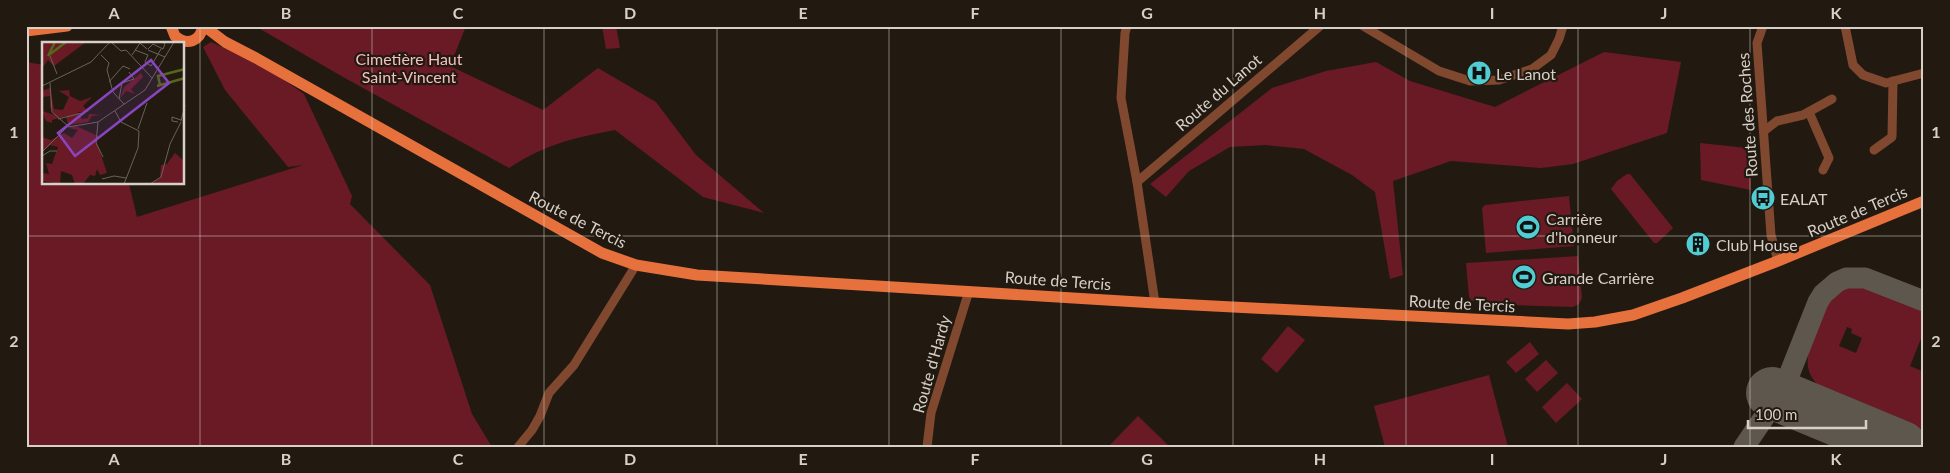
<svg xmlns="http://www.w3.org/2000/svg" width="1950" height="473" font-family="Lato,sans-serif">
<rect width="100%" height="100%" fill="#221a10"/>
<g fill="#691a25" fill-rule="evenodd">
<path d="M255 26H466L450 66 543 110 598 68 656 102 696 155 764 213 703 197 615 130C573 138 546 144 509 168L343 77Z"/>
<polygon points="602,26 616,26 620,48 606,49"/>
<polygon points="211,42 264,66 304,94 352,196 350,204 430,285 472,414 492,447 26,447 26,62 44,65 44,184 129,184 137,217 303,165 288,167 225,90 203,47"/>
<polygon points="1604,52 1681,62 1667,133 1573,164 1541,168 1451,161 1393,181 1403,275 1390,279 1375,192 1352,175 1304,149 1266,145 1230,147 1189,171 1166,197 1150,184 1272,88 1326,71 1376,62 1410,81 1495,107"/>
<polygon points="1700,143 1747,148 1751,190 1701,180"/>
<polygon points="1627,174 1630,174 1673,228 1657,243 1654,243 1611,189 1617,181"/>
<polygon points="1569,196 1574,246 1486,253 1482,208 1485,205"/>
<polygon points="1578,256 1582,298 1579,304 1573,307 1481,304 1471,300 1469,297 1466,263"/>
<path d="M1863 286 1924 311V336H1922L1910 366 1924 372V430L1823 389C1797 370 1810 346 1819 322 1823 314 1825 304 1830 297 1838 287 1851 286 1863 286ZM1847 327 1852 329 1851 333 1862 338 1856 353 1839 346Z"/>
<polygon points="1288,326 1305,340 1277,373 1261,359"/>
<polygon points="1530,342 1539,354 1516,373 1506,362"/>
<polygon points="1546,360 1558,373 1537,392 1525,379"/>
<polygon points="1489,375 1508,447 1385,447 1374,406"/>
<polygon points="1567,383 1582,399 1556,423 1542,407"/>
<polygon points="1138,416 1170,447 1108,447"/>
</g>
<g fill="none" stroke-linecap="round" stroke-linejoin="round">
<g stroke="#5e574e" stroke-width="21">
<path d="M1811 408C1800 403 1787 401 1784 388L1818 302 1823 294 1837 282 1846 278H1865L1924 301"/>
<polyline points="1744,447 1765,416"/>
</g>
<polyline stroke="#5e574e" stroke-width="52" points="1772,393 1902,447"/>
<g stroke="#814830" stroke-width="9">
<polyline points="1127,26 1125,33 1121,98 1137,182 1155,303"/>
<polyline points="1363,26 1439,71 1470,81 1499,80 1532,69 1551,55 1559,39 1563,26"/>
<polyline points="1763,26 1757,43 1771,235 1778,261"/>
<polyline points="1845,26 1853,65 1863,75 1886,83 1924,73"/>
<polyline points="1809,112 1829,158 1823,170"/>
<polyline points="1764,131 1777,121 1803,115 1832,99"/>
<polyline points="1874,150 1892,137 1893,81"/>
<polyline points="1137,182 1320,26"/>
<polyline points="518,447 532,430 540,416 549,393 574,365 636,265"/>
<polyline points="927,447 931,413 969,291"/>
</g>
<g stroke="#e7713c" stroke-width="11">
<path d="M171 26 175 36C187 46 200 42 203 26"/>
<polyline points="204,26 225,42 256,58 602,253 636,265 697,275 1155,303 1568,324 1595,322 1633,315 1682,298 1778,261 1924,201"/>
<polyline points="26,31 67,26"/>
</g>
</g>
<path fill="none" stroke="#d6d0c9" stroke-width="1" stroke-opacity="0.55" d="M200 26V447M372 26V447M544 26V447M717 26V447M889 26V447M1061 26V447M1233 26V447M1406 26V447M1578 26V447M1750 26V447M26 236H1924"/>
<defs>
<symbol id="hospital-disc" viewBox="-11 -11 22 22"><circle r="9.5" fill="#51ccd3" stroke="#221a10"/><path d="M-5-5h3v3.5h4V-5h3V5h-3V1.5h-4V5h-3Z" fill="#111"/></symbol>
<symbol id="bus-disc" viewBox="-11 -11 22 22"><circle r="9.5" fill="#51ccd3" stroke="#221a10"/><path d="M-5-6H5V4H4V6H2V4H-2V6H-4V4H-5ZM-3.5-4V0h7V-4ZM-3.5 1.2v1.5H-2V1.2ZM2 1.2v1.5H3.5V1.2Z" fill="#111"/></symbol>
<symbol id="stadium-disc" viewBox="-11 -11 22 22"><circle r="9.5" fill="#51ccd3" stroke="#221a10"/><path d="M0-5a6.5 5 0 1 0 0 10a6.5 5 0 1 0 0-10ZM-3.5-1.8h7v3.6h-7Z" fill="#111"/></symbol>
<symbol id="building-disc" viewBox="-11 -11 22 22"><circle r="9.5" fill="#51ccd3" stroke="#221a10"/><path d="M-4-6H4V6H1V3H-1V6H-4ZM-2.5-4.3h1.7v1.8h-1.7ZM.8-4.3h1.7v1.8H.8ZM-2.5-1h1.7V.8h-1.7ZM.8-1h1.7V.8H.8Z" fill="#111"/></symbol>
</defs>
<g fill-rule="evenodd">
<use href="#hospital-disc" x="1465" y="59" width="28" height="28"/>
<use href="#bus-disc" x="1749" y="184" width="28" height="28"/>
<use href="#stadium-disc" x="1514" y="213" width="28" height="28"/>
<use href="#building-disc" x="1684" y="230" width="28" height="28"/>
<use href="#stadium-disc" x="1510" y="263" width="28" height="28"/>
</g>
<g text-anchor="middle" dominant-baseline="central" stroke-width="4.5" stroke-linejoin="round" paint-order="stroke">
<g font-size="16" fill="#f5bebf" stroke="#221a10">
<text x="409" y="58">Cimetière Haut<tspan x="409" dy="18">Saint-Vincent</tspan></text>
</g>
<g font-size="16" fill="#d6d0c9" stroke="#221a10" text-anchor="start">
<text x="1496" y="73">Le Lanot</text>
<text x="1780" y="198">EALAT</text>
<text x="1546" y="218">Carrière<tspan x="1546" dy="18">d'honneur</tspan></text>
<text x="1716" y="244">Club House</text>
<text x="1542" y="277">Grande Carrière</text>
</g>
<g font-size="16" fill="#d6d0c9" stroke="#221a10">
<text transform="translate(1218 92) rotate(-41)">Route du Lanot</text>
<text transform="translate(1747 115) rotate(-94)">Route des Roches</text>
<text transform="translate(1857 211) rotate(-23)">Route de Tercis</text>
<text transform="translate(578 219) rotate(27)">Route de Tercis</text>
<text transform="translate(1058 280) rotate(4)">Route de Tercis</text>
<text transform="translate(1462 303) rotate(3)">Route de Tercis</text>
<text transform="translate(931 364) rotate(-74)">Route d'Hardy</text>
</g>
</g>
<g transform="translate(42 42)">
<rect width="142" height="142" fill="#221a10"/>
<path d="M0 0H44L12 24 6 18 0 26ZM99 31 101 35 89 47 93 52 84 49 78 57 82 45ZM8 46 12 67 21 68 27 55 17 49 27 48 28 54 38 59 50 55 41 64 47 70H36L40 77 46 76 47 72 60 73 50 74 46 80 26 83 24 74 10 78V81L4 79 0 69 13 73 8 65V54L0 55V49ZM34 84 56 94 55 101 65 131 58 133 55 127 53 134 48 133 41 142H33L30 133 19 129 18 142 0 139V131L7 132 4 121 10 122 16 105 8 103 0 109V95L9 98 22 91 30 96 36 88 27 86ZM133 111 142 119V142H110L118 136 119 123 125 122Z" fill="#691a25"/>
<path fill="none" stroke="#556719" stroke-width="2.5" d="M7 13 24 0M6 14 13 0M118 43 116 34 143 27M115 44 143 36"/>
<path fill="none" stroke="#6a635a" stroke-width="1" d="M69 0 79 9 84 8 110 36M106 7 111 2 121 7 123 2 120 0M93 8 106 13 103 20M106 8 123 15M59 13 67 21 65 28 71 50 82 62M90 13 98 1 105 7M8 14 15 32M103 20 109 24 119 7M67 40 81 24 88 27M8 41 10 70 26 84M0 44 49 20 68 0M77 57 80 41 92 37 87 30M73 69 79 80 97 89 96 106 82 142M16 77 40 71M139 79 143 63M56 80 54 101 61 115M136 80 130 79V75L139 78M26 85 56 80 103 48 132 0M96 87 105 61M0 110 25 85M0 114 8 109H15M60 137 72 134 84 136M108 142 119 135 128 102 139 80"/>
<path fill="#8945c0" fill-opacity="0.15" stroke="#8945c0" stroke-width="2.5" d="M109 18 127 41 33 114 16 91Z"/>
<rect width="142" height="142" fill="none" stroke="#d6d0c9" stroke-width="2.5"/>
</g>
<rect width="1950" height="473" fill="none" stroke="#221a10" stroke-width="55"/>
<path d="M1748 420v8h118v-8" fill="none" stroke="#d6d0c9" stroke-width="2.5"/>
<text x="1755" y="420" font-size="15" fill="#d6d0c9" stroke="#221a10" stroke-width="4" paint-order="stroke">100 m</text>
<rect x="28" y="28" width="1894" height="418" fill="none" stroke="#d6d0c9" stroke-width="2"/>
<g font-size="16" text-anchor="middle" font-weight="bold" fill="#d6d0c9">
<text x="114" y="19">A</text>
<text x="286" y="19">B</text>
<text x="458" y="19">C</text>
<text x="630" y="19">D</text>
<text x="803" y="19">E</text>
<text x="975" y="19">F</text>
<text x="1147" y="19">G</text>
<text x="1320" y="19">H</text>
<text x="1492" y="19">I</text>
<text x="1664" y="19">J</text>
<text x="1836" y="19">K</text>
<text x="14" y="138">1</text>
<text x="1936" y="138">1</text>
<text x="14" y="347">2</text>
<text x="1936" y="347">2</text>
<text x="114" y="465">A</text>
<text x="286" y="465">B</text>
<text x="458" y="465">C</text>
<text x="630" y="465">D</text>
<text x="803" y="465">E</text>
<text x="975" y="465">F</text>
<text x="1147" y="465">G</text>
<text x="1320" y="465">H</text>
<text x="1492" y="465">I</text>
<text x="1664" y="465">J</text>
<text x="1836" y="465">K</text>
</g>
</svg>
